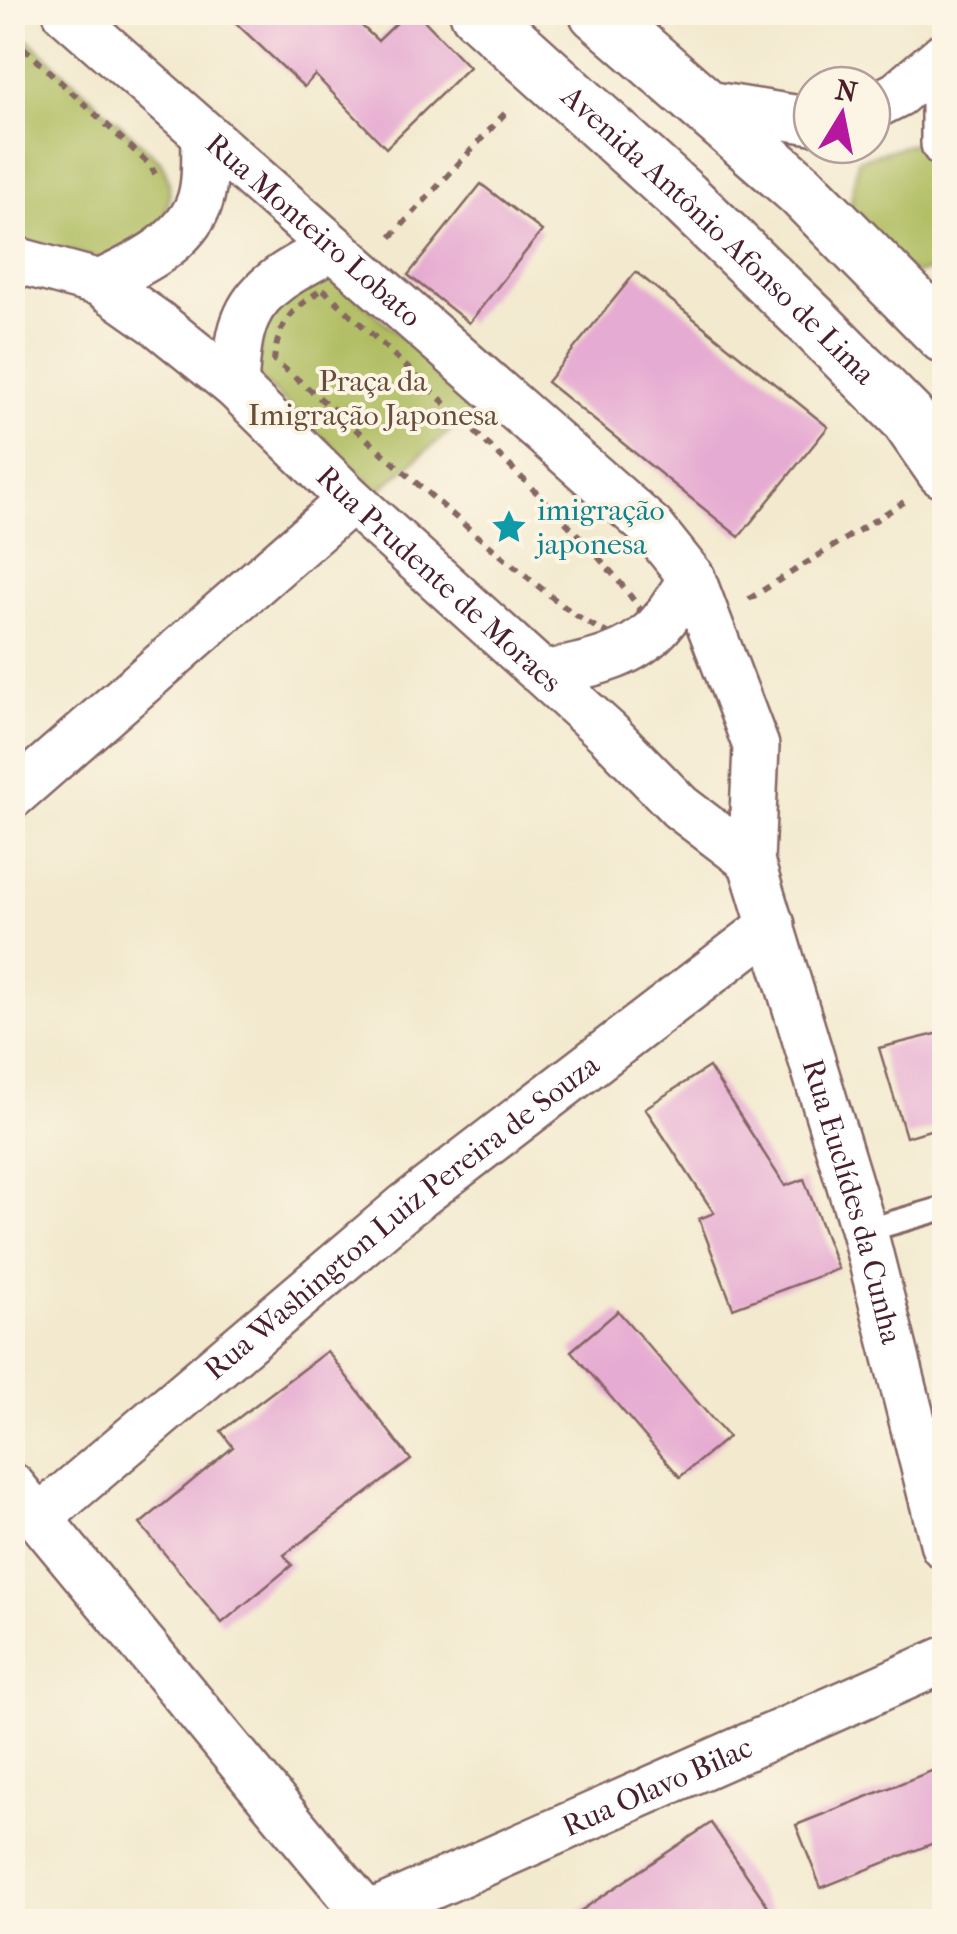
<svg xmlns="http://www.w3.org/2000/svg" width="957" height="1934" font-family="'IM FELL French Canon',serif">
<rect width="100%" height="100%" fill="#fcf5e5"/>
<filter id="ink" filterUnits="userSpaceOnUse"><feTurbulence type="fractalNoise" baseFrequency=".01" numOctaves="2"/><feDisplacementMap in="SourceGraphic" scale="20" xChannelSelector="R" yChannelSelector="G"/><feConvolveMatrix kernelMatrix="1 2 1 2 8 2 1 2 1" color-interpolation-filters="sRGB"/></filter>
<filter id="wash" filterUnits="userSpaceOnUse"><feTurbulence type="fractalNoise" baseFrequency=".0048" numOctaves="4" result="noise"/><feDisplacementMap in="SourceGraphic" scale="40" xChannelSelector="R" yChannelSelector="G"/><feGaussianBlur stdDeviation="2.25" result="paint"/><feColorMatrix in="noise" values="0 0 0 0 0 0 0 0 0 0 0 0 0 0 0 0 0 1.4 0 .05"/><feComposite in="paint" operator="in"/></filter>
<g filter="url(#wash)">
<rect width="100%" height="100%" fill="#f2e9ce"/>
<g fill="#aebc5e" stroke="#7c6e44" stroke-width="2.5">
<path d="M12 25 160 161C176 187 169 204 159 231L106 260 13 238Z"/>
<polygon points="924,140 944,236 944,267 915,274 847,226 858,160"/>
<path d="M329 273 480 406 378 491 256 375C264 311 274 304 329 273Z"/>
</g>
<g id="blocks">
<g fill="#e6abd2">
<polygon points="224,12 347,12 378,41 408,12 416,12 469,67 386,148 315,75 304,87"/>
<polygon points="481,184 542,231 469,323 408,275"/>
<polygon points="636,272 828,427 739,537 547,382"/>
<polygon points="944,1032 944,1126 906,1137 879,1048"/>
<polygon points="709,1067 785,1186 804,1179 838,1269 733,1308 699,1219 714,1213 645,1108"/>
<polygon points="618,1311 728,1437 680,1477 571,1351"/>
<polygon points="327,1351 411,1460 284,1555 292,1565 222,1623 140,1524 233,1447 221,1431"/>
<polygon points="944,1766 944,1839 821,1888 796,1825"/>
<polygon points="711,1823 779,1922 564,1922"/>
</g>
</g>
</g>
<g filter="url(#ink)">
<use href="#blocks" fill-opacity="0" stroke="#856664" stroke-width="2.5"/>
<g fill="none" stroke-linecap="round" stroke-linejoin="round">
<defs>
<polyline id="service" points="864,1231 944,1208"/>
<g id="minor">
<path id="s1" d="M66 12 652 528 692 578 756 746 751 861 864 1231 944 1546"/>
<polyline points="944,55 944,144"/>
<polyline points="701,103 812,121"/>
<polyline points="872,107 898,94 944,55"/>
<path id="s2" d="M12 259 100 283 157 323 235 386 351 500 608 733 680 807 751 861"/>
<path d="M100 283C135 266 182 245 198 206 207 185 204 157 205 135"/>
<path d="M235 386C237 364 237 337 247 316 262 282 303 264 333 248"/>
<path d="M544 674C583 666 626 659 655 630 670 616 680 594 692 578"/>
<polyline points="12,796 351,500"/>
<polyline points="12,1486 373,1922"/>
<path id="s3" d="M40 1517 406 1206 772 925"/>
<path id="s4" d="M369 1914 944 1660"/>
</g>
<g id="secondary">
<path id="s5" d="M478 12 684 198 812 321 907 417 944 470"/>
<polyline points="597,12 801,190 944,335"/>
</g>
</defs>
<use href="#service" stroke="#856664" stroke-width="28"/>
<use href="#minor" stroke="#856664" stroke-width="50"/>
<use href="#secondary" stroke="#856664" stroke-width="60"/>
<g stroke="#856664" stroke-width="6" stroke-dasharray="8 8" stroke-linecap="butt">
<polyline points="12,37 150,165 155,174"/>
<polyline points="391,237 508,110"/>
<path d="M323 289C392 353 461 417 528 484 567 523 607 563 640 609L638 621 614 636C576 620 546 592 514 566 432 500 356 426 274 360 279 322 290 310 323 289Z"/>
<polyline points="749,599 904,502"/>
</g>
<use href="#service" stroke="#fff" stroke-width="22"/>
<use href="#minor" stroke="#fff" stroke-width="45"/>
<use href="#secondary" stroke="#fff" stroke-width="55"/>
</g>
</g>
<defs>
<symbol id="sight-bare" viewBox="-9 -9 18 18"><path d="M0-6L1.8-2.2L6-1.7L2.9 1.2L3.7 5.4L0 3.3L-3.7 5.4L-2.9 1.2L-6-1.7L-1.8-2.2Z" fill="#0f9aa8" stroke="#fcf5e5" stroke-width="2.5" paint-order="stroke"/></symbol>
</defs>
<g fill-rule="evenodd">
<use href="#sight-bare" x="484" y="502" width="50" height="50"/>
</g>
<g text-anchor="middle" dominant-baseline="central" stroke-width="8" stroke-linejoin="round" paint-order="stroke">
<g font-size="30" fill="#4a1f2b" stroke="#fcf5e5">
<text stroke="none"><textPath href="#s1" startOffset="330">Rua Monteiro Lobato</textPath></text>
<text stroke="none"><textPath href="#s5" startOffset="328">Avenida Antônio Afonso de Lima</textPath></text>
<text stroke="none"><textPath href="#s2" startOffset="542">Rua Prudente de Moraes</textPath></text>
<text stroke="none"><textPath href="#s1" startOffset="1495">Rua Euclídes da Cunha</textPath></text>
<text stroke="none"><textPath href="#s3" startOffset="470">Rua Washington Luiz Pereira de Souza</textPath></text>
<text stroke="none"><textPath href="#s4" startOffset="315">Rua Olavo Bilac</textPath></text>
</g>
<g font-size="30" fill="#684e3a" stroke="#fcf5e5">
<text x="373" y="381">Praça da<tspan x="373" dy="34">Imigração Japonesa</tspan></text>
</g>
<g font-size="30" fill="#0d838f" stroke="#fcf5e5" text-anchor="start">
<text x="537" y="510">imigração<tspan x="537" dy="34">japonesa</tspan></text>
</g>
</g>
<rect width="957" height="1934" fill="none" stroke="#fcf5e5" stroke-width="50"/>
<g transform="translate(842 115) rotate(10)"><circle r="48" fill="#fcf5e5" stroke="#b59f9b" stroke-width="2.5"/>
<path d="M0-8L18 38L0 25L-18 38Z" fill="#b5179e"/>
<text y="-15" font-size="28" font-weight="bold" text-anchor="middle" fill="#4a1f2b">N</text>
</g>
</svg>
